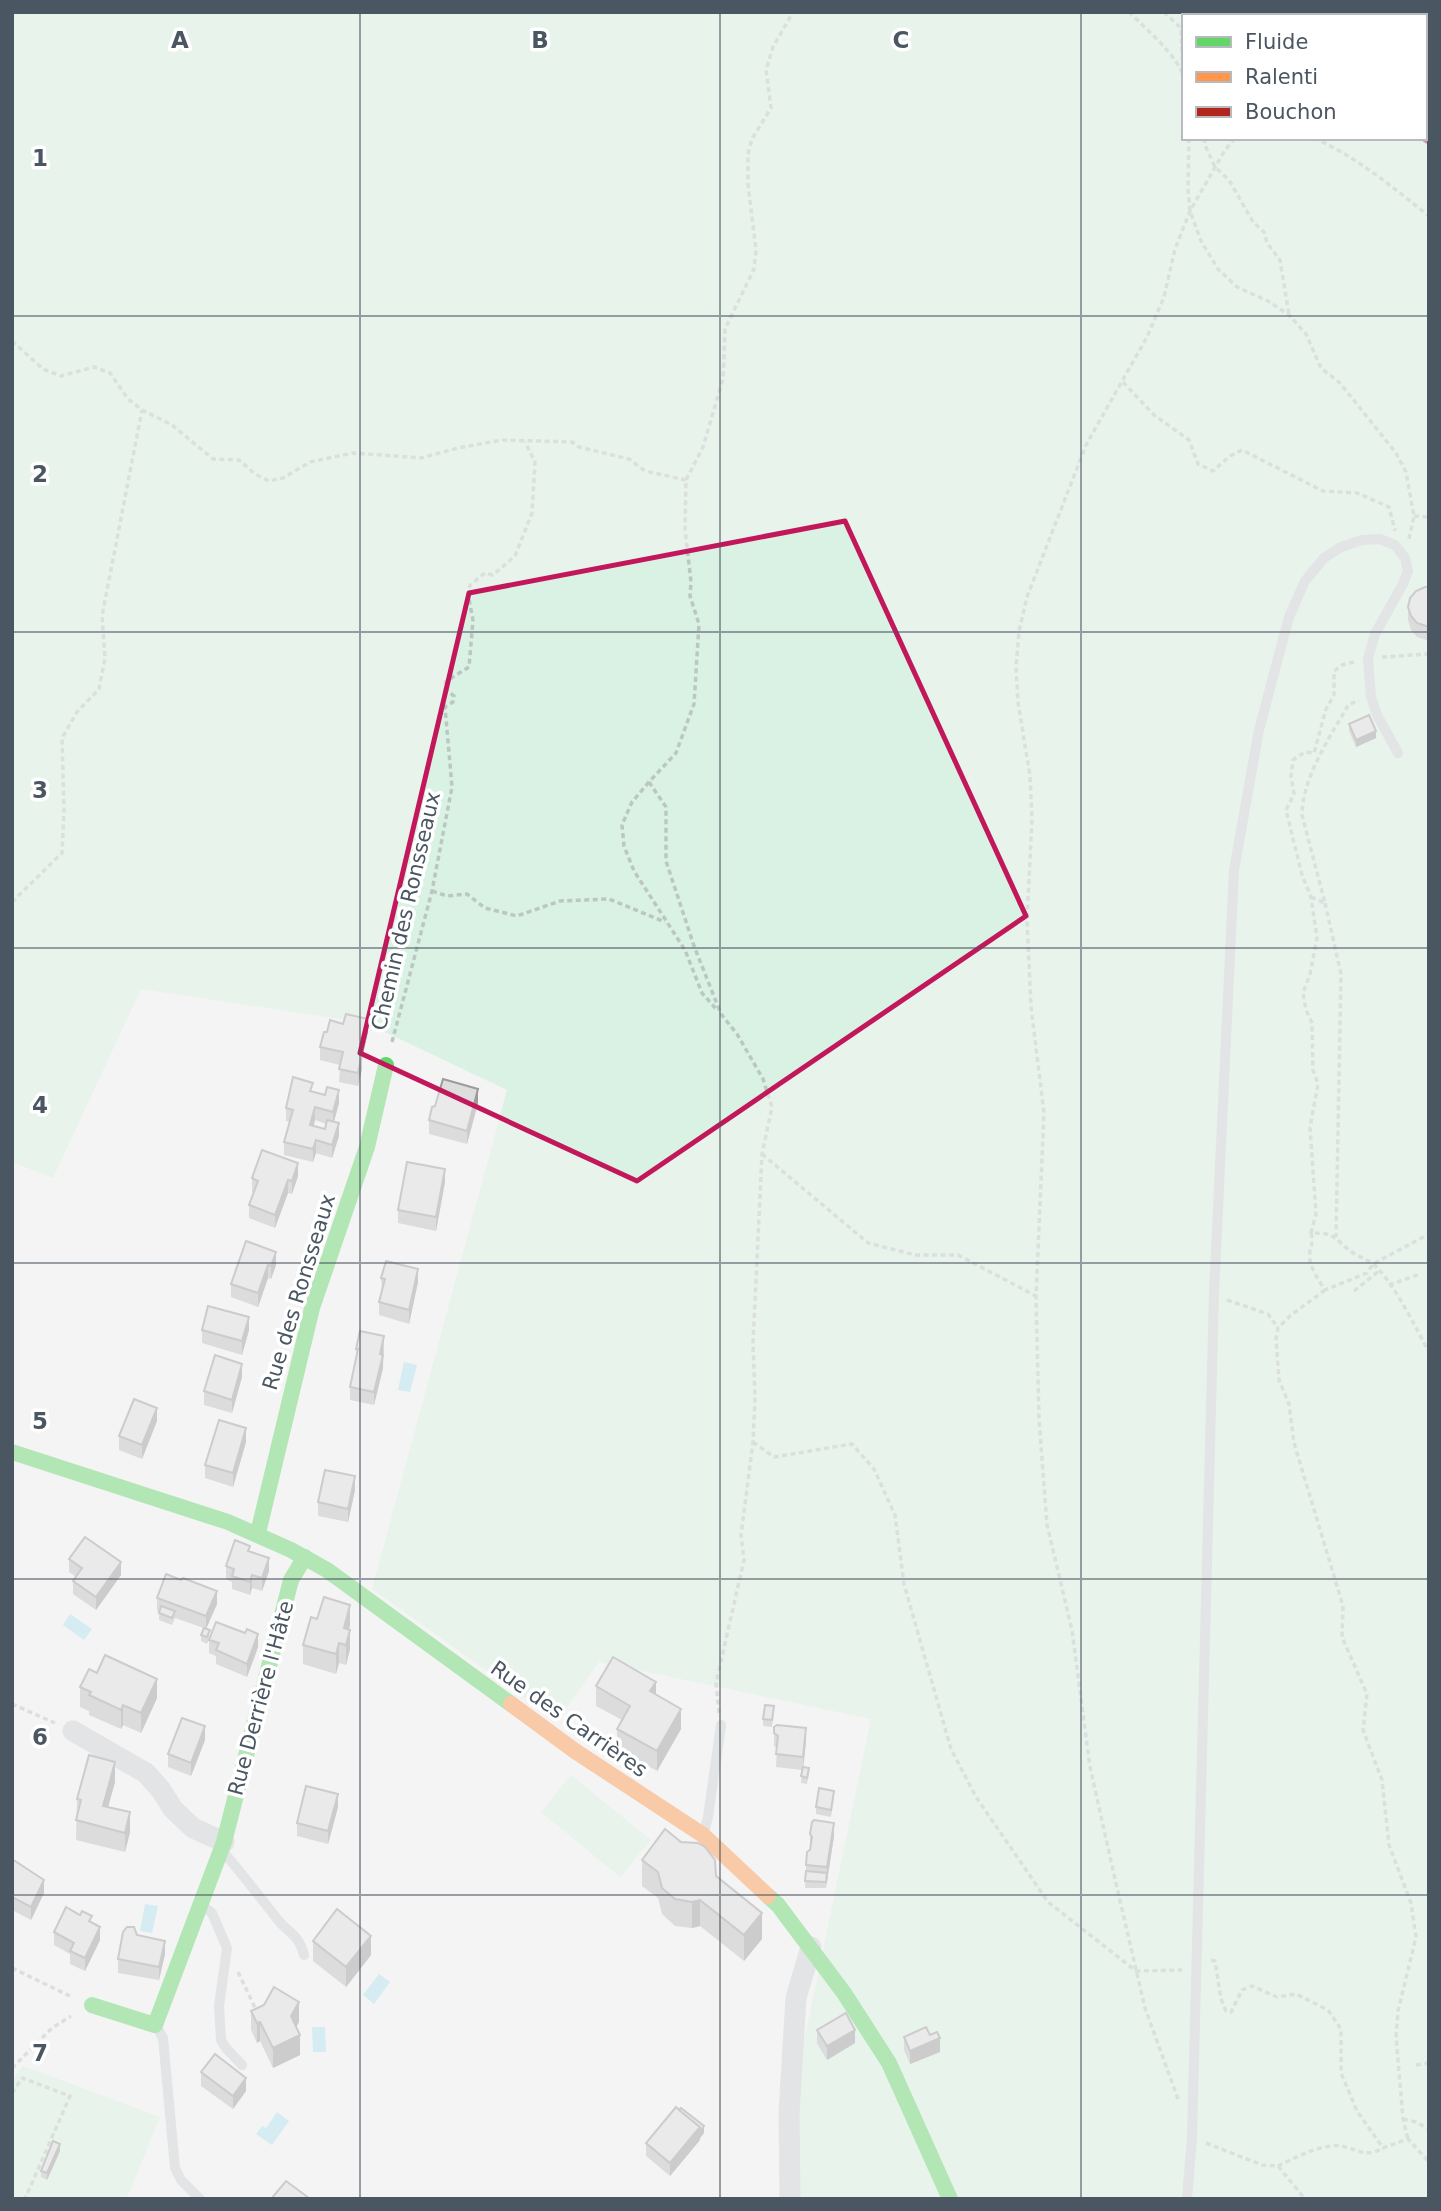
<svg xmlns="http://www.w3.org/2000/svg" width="1441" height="2211" font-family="'DejaVu Sans',sans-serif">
<rect width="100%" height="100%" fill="#f4f4f4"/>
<g fill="#d9f2e3" fill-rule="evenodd">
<path d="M12 12H1429V2199H790L789 2113 871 1719 599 1662 557 1721 372 1589 507 1090 366 1023 141 989 53 1178 12 1162ZM1184 16H1425V138H1184Z"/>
<polygon points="571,1775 651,1840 620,1877 541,1812"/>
<polygon points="23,2066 160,2117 130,2191 125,2199 12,2199 12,2079"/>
</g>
<g fill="#aee2f0">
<polygon points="404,1362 417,1365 410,1392 398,1390"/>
<polygon points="70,1614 92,1629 84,1640 63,1625"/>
<polygon points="145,1904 158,1906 152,1933 140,1931"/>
<polygon points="379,1974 390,1982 374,2004 363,1995"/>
<polygon points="312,2027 325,2027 326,2052 313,2052"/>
<polygon points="277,2112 289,2121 272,2145 256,2134 262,2126 266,2128"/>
</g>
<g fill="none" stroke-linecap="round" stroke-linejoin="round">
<g stroke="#bcc7c4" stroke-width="3.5" stroke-dasharray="5 3.5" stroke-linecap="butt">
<path d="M1129 12C1145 28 1179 57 1184 78"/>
<polyline points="1164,12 1181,28 1183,71"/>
<polyline points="1373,12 1374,16"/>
<polyline points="1242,16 1243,12"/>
<polyline points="1189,138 1188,189 1190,211 1201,241 1218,269 1237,287 1268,301 1289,315 1306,334 1321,368 1340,383 1396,453 1406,472 1414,516 1409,539"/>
<polyline points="1204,138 1205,145 1215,167 1229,180 1253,222 1264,232 1267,243 1280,260 1289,315"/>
<path d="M1314 138C1357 157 1392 187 1429 216"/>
<polyline points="12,341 43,369 61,376 94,367 110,373 128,399 142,410 172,425 213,459 239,460 255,474 269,481 283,478 310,462 353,453 421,458 458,448 502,440 572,442 579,447 629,459 645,471 686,480"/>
<polyline points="1123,382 1154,415 1189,440 1198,464 1213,471 1230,456 1242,450 1323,491 1357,493 1389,507 1395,531"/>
<polyline points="1429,492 1429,507"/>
<polyline points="1414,516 1429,517"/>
<polyline points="1382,657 1429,654"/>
<path d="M1354 662 1342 665 1334 671V695L1326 709 1314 753 1305 752 1293 760 1291 776 1294 794 1286 810 1302 875 1311 897 1317 938 1310 974 1303 993 1306 1010 1312 1023 1313 1070 1318 1084 1310 1127 1316 1214 1311 1233C1339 1233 1333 1239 1353 1253 1359 1257 1367 1259 1373 1264 1392 1279 1417 1330 1429 1352"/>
<polyline points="649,782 632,802 622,825 624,846 634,871 685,950 702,993 717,1010"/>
<polyline points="432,891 447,896 467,894 485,908 517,916 560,901 609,899 665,922"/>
<path d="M1311 897 1325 903 1302 815C1302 778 1331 735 1349 704L1359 701"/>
<polyline points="12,902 62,853 64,810 62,738 77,712 99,689 105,658 102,616 142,410"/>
<polyline points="1325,903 1341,974 1336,1237"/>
<polyline points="392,1042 432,891 452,787 445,707 453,702 454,696 445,689 445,682 469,667 473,620 468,594 470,585 485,573 493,575 515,556 532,513 535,462 525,442"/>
<polyline points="762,1154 868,1243 915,1255 958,1255 1036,1296"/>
<path d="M1311 1233C1313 1241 1312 1243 1310 1251 1307 1264 1318 1279 1325 1290L1367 1273 1373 1264 1429 1234"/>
<polyline points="1389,1285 1420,1274"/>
<polyline points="1325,1290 1290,1316 1278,1328 1276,1338 1279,1380 1289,1404 1294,1443 1343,1606 1342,1637 1367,1694 1363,1730 1382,1780 1389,1845 1411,1903 1416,1937 1398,2011 1396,2037 1403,2119 1408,2139"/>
<polyline points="1354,1291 1379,1271"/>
<polyline points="1227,1300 1268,1314 1278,1328"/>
<polyline points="753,1442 774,1457 852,1444 874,1469 895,1515 904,1584 951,1749 976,1797 1048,1902 1136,1971 1182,1970"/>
<polyline points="12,1704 55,1723"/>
<polyline points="719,1713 716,1683 744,1560 741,1535 753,1442 755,1399 753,1343 762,1154 772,1107 763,1079 737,1034 721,1014 694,946 666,861 666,807 649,782 676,753 694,704 699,624 690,596 691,582 685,529 686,480 703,447 723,379 725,329 754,269 756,250 748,185 748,154 752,139 771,108 766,70 773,47 793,12"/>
<polyline points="1211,1960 1215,1961 1221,1999 1226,2011 1231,2012 1242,1990 1252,1986 1277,1997 1296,1994 1328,2010 1341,2029 1341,2073 1357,2111 1383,2148 1408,2139 1429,2162"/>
<polyline points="12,1968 70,1996"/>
<polyline points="238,1972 257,2012"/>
<polyline points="1416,2065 1429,2063"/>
<polyline points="12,2068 52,2028 71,2016"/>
<polyline points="12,2093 22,2078 70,2096 25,2199"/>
<polyline points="1178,2099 1145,2008 1115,1879 1090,1767 1072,1630 1047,1525 1039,1419 1036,1296 1044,1113 1031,1007 1027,920 1032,819 1030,776 1018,702 1016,668 1019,631 1027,597 1086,445 1147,337 1164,297 1175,249 1190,211 1225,150 1235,138"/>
<polyline points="1403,2119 1416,2122 1429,2129"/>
<polyline points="1206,2143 1262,2165 1278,2166 1305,2199"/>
<path d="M1278 2166C1293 2159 1309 2150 1325 2147 1351 2140 1360 2162 1383 2148"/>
</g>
<g stroke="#ced0d2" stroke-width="10">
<polyline points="704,1832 708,1817 721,1725"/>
<path d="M225 1854C243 1875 260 1897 278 1920 290 1935 298 1933 304 1955"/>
<polyline points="204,1907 212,1913 227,1948 219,2006 221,2040 226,2048 242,2065"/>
<polyline points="157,2027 163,2038 175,2168 181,2180 200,2199"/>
<polyline points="1187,2199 1192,2137 1214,1293 1234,870 1259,730 1289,617 1305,581 1324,558 1341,547 1362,540 1380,539 1395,545 1405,558 1408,571 1403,584 1375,634 1368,659 1371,697 1377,715 1398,753"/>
</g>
<g stroke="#ced0d2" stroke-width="21">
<polyline points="73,1731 146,1773 161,1790 173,1809 193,1828 224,1842"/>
<polyline points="790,2199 789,2113 796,1998 811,1947"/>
</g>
<g stroke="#63d668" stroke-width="16">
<polyline points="12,1452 228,1522 291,1550 327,1570 511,1704"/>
<polyline points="258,1533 312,1308 367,1147 386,1065"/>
<polyline points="768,1896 778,1905 844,1993 889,2063 950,2199"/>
<polyline points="92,2005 155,2025 224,1842 291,1580 305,1557"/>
</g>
<polyline stroke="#ff974d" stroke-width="16" points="511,1704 575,1751 703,1835 768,1896"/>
<polyline stroke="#b3261e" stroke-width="16" points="1429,132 1429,136"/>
</g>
<g fill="#bebebf" fill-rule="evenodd">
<polygon points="1429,587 1429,639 1426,640 1417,637 1411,630 1408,620 1408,607"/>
<polygon points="1349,724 1376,738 1356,747 1349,731"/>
<polygon points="327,1032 368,1032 362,1058 362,1069 358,1086 339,1082 340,1065 320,1060 320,1047"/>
<path d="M313 1092 339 1103 334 1122 339 1136 332 1158 316 1153 313 1162 284 1155V1142L290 1122 286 1121V1108ZM315 1120 326 1124 325 1129 314 1126Z"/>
<polygon points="478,1103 467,1144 429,1134 429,1120"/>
<polygon points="298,1176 292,1194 288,1193 275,1228 249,1218 249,1205 254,1192 252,1192 252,1178"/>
<polygon points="445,1182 436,1231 398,1223 398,1210"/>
<polygon points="246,1241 276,1265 271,1279 268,1278 258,1307 231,1297 231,1284"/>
<polygon points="381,1278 418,1282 409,1324 379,1315 379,1302 382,1291"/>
<polygon points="202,1330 249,1330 242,1355 202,1343"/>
<polygon points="356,1349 384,1350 383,1356 383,1368 374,1405 350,1400 350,1387 356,1361"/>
<polygon points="242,1377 232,1413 204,1405 204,1391"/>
<polygon points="157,1421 142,1459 119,1450 119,1436"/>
<polygon points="246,1442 233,1487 205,1478 205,1465"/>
<polygon points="355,1490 348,1522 318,1516 318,1502"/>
<polygon points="250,1551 269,1571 262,1591 252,1588 250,1595 232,1589 232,1582 226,1579 226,1566"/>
<polygon points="69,1559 121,1575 96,1610 73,1594 73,1581 76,1577 69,1572"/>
<polygon points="157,1598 217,1604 206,1629 210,1637 207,1644 201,1641 201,1635 204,1628 175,1618 172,1625 159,1620 159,1612 157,1611"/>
<polygon points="317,1619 350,1625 349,1629 350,1649 346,1665 339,1663 336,1674 303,1664 303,1645"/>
<polygon points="245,1633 258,1647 247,1677 216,1664 216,1656 209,1653 209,1640"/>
<polygon points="596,1686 656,1694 681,1729 657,1771 617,1749 617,1729 622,1720 596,1706"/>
<polygon points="80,1687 157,1698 141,1733 123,1725 121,1729 89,1715 89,1711 80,1707"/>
<polygon points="774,1713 772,1727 763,1726 763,1719"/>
<polygon points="774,1733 806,1741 803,1767 809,1774 807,1784 801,1783 802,1770 776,1767 777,1748 774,1746"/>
<polygon points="205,1740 191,1776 168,1767 168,1754"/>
<polygon points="115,1782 108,1807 130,1832 125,1852 76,1840 77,1799"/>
<polygon points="834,1798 831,1817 816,1814 816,1807"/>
<polygon points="338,1807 328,1844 297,1836 297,1823"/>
<polygon points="810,1834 834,1836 826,1888 805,1888 807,1852 810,1850"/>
<polygon points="681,1842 716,1876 762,1939 744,1961 700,1926 692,1928 675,1926 662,1914 658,1898 642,1886 642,1860"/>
<polygon points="12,1859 44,1893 31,1920 12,1910"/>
<polygon points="80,1915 92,1923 100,1940 85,1971 70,1964 70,1954 54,1945 54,1932"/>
<polygon points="313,1941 371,1955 346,1987 313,1961"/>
<polygon points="165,1954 159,1980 118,1973 118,1959"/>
<polygon points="251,2011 299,2022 296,2027 300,2055 273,2068 260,2041 257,2043 251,2030"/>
<polygon points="817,2030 855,2043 827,2060 817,2043"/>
<polygon points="930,2035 940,2052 910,2064 904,2050 904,2037"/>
<polygon points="201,2072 246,2091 233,2109 201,2086"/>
<polygon points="704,2133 700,2138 700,2140 670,2176 646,2156 646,2143"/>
<polygon points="60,2151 47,2180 41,2177 41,2171"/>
</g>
<g fill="#9b9b9b">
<polygon points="1376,731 1376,738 1356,747 1356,740"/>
<polygon points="368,1019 368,1032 362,1058 362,1069 358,1086 360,1055"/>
<polygon points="478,1089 478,1103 467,1144 467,1131"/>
<polygon points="339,1090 339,1103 333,1125 333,1112"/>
<polygon points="315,1107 315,1120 310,1138 310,1125"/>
<polygon points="339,1123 339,1136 332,1158 332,1145"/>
<polygon points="316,1140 316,1153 313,1162 313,1149"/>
<polygon points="298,1163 298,1176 292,1194 292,1181"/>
<polygon points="445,1169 445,1182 436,1231 436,1217"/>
<polygon points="288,1180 288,1193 275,1228 275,1215"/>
<polygon points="276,1252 276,1265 271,1279 271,1266"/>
<polygon points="268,1265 268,1278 258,1307 258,1293"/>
<polygon points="418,1269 418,1282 409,1324 409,1310"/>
<polygon points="249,1317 249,1330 242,1355 242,1341"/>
<polygon points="384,1336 383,1368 374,1405 374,1392"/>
<polygon points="242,1364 242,1377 232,1413 232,1400"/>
<polygon points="14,1398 14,1411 12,1415 12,1401"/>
<polygon points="157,1408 157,1421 142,1459 142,1445"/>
<polygon points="246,1428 246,1442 233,1487 233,1473"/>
<polygon points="355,1476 355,1490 348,1522 348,1509"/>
<polygon points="269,1558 269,1571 262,1591 262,1578"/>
<polygon points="121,1562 121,1575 96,1610 96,1597"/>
<polygon points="252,1575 252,1588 250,1595 250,1582"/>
<polygon points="217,1591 217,1604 206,1629 206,1616"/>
<polygon points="350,1605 350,1625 344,1648 344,1628"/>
<polygon points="350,1630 350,1649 346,1665 346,1645"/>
<polygon points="258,1634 258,1647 247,1677 247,1664"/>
<polygon points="339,1643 339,1663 336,1674 336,1654"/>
<polygon points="157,1679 157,1698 141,1733 141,1713"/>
<polygon points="656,1682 656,1702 650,1691"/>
<polygon points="123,1705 123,1725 121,1729 121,1710"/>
<polygon points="681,1709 681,1729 657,1771 657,1751"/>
<polygon points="205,1726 205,1740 191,1776 191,1763"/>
<polygon points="806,1728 806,1741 803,1770 803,1757"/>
<polygon points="115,1762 115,1782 103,1825 103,1806"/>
<polygon points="338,1794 338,1807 328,1844 328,1831"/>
<polygon points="130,1812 130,1832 125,1852 125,1833"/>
<polygon points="834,1823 834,1836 826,1888 827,1867"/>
<polygon points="44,1880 44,1893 31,1920 31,1907"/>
<polygon points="700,1900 700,1926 692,1928 692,1902"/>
<polygon points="762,1913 762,1939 744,1961 744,1935"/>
<polygon points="100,1927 100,1940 85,1971 85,1958"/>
<polygon points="371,1936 371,1955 346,1987 346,1967"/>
<polygon points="165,1941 165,1954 159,1980 159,1967"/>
<polygon points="299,2002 299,2022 291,2036 291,2016"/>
<polygon points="260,2022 260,2041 257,2043 257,2023"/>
<polygon points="855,2030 855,2043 827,2060 827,2046"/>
<polygon points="300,2035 300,2055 273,2068 273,2048"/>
<polygon points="940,2038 940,2052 910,2064 910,2051"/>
<polygon points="246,2078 246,2091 233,2109 233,2096"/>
<polygon points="704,2126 704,2133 700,2138 700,2140 670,2176 670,2163 700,2127"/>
<polygon points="60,2144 60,2151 47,2180 47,2173"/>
</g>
<g fill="#ddddde" stroke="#9b9b9b" stroke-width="2">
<polygon points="1425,587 1429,587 1429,626 1426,626 1417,623 1411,616 1408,607 1410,598 1416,591"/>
<polygon points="1369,715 1376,731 1356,740 1349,724"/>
<polygon points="346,1014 368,1019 360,1055 362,1056 358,1073 339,1069 343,1052 320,1047 324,1032 327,1032 330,1020 343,1024"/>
<polygon points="293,1077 313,1083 310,1091 325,1095 327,1087 339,1090 333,1112 315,1107 310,1125 325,1129 327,1120 339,1123 332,1145 316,1140 313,1149 284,1142 293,1110 286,1108"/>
<polygon points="443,1079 478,1089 467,1131 429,1120 432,1107 435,1106"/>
<polygon points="262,1150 298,1163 292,1181 288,1180 275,1215 249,1205 258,1181 252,1178"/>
<polygon points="407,1162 445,1169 436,1217 398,1210"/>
<polygon points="246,1241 276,1252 271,1266 268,1265 258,1293 231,1284"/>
<polygon points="386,1261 418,1269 409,1310 379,1302 385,1279 381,1278"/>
<polygon points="208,1306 249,1317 242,1341 202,1330"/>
<polygon points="360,1331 384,1336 380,1354 383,1355 374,1392 350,1387 358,1349 356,1349"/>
<polygon points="215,1355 242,1364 232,1400 204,1391"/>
<polygon points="134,1399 157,1408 142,1445 119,1436"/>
<polygon points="219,1420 246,1428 233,1473 205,1465"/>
<polygon points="325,1470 355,1476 348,1509 318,1502"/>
<polygon points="85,1537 121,1562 96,1597 73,1581 82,1568 69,1559"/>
<polygon points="235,1540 250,1546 248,1551 269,1558 262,1578 252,1575 250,1582 232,1576 234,1569 226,1566"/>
<polygon points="166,1574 181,1580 183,1578 217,1591 206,1616 157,1598"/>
<polygon points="324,1597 350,1605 344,1628 350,1630 346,1645 339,1643 336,1654 303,1645 311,1617 317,1619"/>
<polygon points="161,1606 175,1611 172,1618 159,1613"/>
<polygon points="216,1622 245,1633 247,1629 258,1634 247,1664 216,1650 219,1643 209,1640"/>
<polygon points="204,1628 210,1630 207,1637 201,1635"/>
<polygon points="105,1655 157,1679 141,1713 123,1705 121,1710 89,1695 91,1692 80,1687 89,1669 97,1673"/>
<polygon points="613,1657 656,1682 650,1691 681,1709 657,1751 617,1729 630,1706 596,1686"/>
<polygon points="765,1705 774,1706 772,1720 763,1719"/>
<polygon points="182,1718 205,1726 191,1763 168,1754"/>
<polygon points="777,1725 806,1728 803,1757 776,1754 778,1736 774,1733 774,1727"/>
<polygon points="89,1755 115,1762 103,1806 130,1812 125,1833 76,1820 81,1800 77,1799"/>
<polygon points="803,1767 809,1768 807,1778 801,1776"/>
<polygon points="306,1786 338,1794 328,1831 297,1823"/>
<polygon points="819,1788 834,1791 831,1810 816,1807"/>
<polygon points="814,1820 834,1823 827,1867 806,1865 807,1852 810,1850 812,1837 810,1834 812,1822"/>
<polygon points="665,1829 681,1842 698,1843 705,1847 715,1860 716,1876 762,1913 744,1935 700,1900 692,1902 675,1899 662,1888 658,1872 642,1860"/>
<polygon points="12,1859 44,1880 31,1907 12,1897"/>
<polygon points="806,1871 827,1873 826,1882 805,1881"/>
<polygon points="66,1907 80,1915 82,1911 92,1916 89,1921 100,1927 85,1958 70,1951 74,1943 54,1932"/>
<polygon points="337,1909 371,1936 346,1967 313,1941"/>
<polygon points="127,1927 134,1927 137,1935 165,1941 159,1967 118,1959 123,1932"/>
<polygon points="274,1987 299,2002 291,2016 300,2035 273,2048 260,2022 257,2023 251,2011 264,2005"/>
<polygon points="846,2013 855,2030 827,2046 817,2030"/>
<polygon points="926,2027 930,2035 937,2032 940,2038 910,2051 904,2037"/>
<polygon points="215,2054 246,2078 233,2096 201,2072"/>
<polygon points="676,2107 700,2127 670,2163 646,2143"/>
<polygon points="681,2108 704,2126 700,2131 700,2127 679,2110"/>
<polygon points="53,2141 60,2144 47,2173 41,2171"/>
<polygon points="286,2181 309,2198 308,2199 271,2199"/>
</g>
<path d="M0 0H1441V2211H0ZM845 521 1026 916 637 1181 360 1053 469 593Z" fill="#f4f4f4" fill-opacity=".55" fill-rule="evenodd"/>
<path fill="none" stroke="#c2185b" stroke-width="5" stroke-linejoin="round" d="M845 521 1026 916 637 1181 360 1053 469 593Z"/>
<path fill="none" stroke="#4a5661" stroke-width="2" stroke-opacity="0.55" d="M360 12V2199M720 12V2199M1081 12V2199M12 316H1429M12 632H1429M12 948H1429M12 1263H1429M12 1579H1429M12 1895H1429"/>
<g text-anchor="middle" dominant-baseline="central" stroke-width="7" stroke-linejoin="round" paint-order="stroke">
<g font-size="21" fill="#4a5661" stroke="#fff">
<text transform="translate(406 911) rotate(-77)">Chemin des Ronsseaux</text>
<text transform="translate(299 1292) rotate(-73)">Rue des Ronsseaux</text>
<text transform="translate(261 1698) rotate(-75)">Rue Derrière l'Hâte</text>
<text transform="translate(569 1719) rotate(35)">Rue des Carrières</text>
</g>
</g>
<g font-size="23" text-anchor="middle" font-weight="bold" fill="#4a5661" stroke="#fff" stroke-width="7" stroke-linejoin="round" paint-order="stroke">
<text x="180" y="48">A</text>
<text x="540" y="48">B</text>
<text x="901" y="48">C</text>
<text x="40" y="166">1</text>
<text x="40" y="482">2</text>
<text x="40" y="798">3</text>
<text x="40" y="1113">4</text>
<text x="40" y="1429">5</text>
<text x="40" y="1745">6</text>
<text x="40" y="2061">7</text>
</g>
<rect width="1441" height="2211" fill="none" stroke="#4a5661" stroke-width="28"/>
<rect x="1182" y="14" width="245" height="126" fill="#ffffff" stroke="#b7bbc0" stroke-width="2"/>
<rect x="1196" y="37" width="35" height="10" fill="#63d668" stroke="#b7bbc0" stroke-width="2"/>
<text x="1245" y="49" font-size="21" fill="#4a5661">Fluide</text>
<rect x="1196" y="72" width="35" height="10" fill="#ff974d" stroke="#b7bbc0" stroke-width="2"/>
<text x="1245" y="84" font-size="21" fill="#4a5661">Ralenti</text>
<rect x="1196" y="107" width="35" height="10" fill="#b3261e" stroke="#b7bbc0" stroke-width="2"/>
<text x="1245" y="119" font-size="21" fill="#4a5661">Bouchon</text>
</svg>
